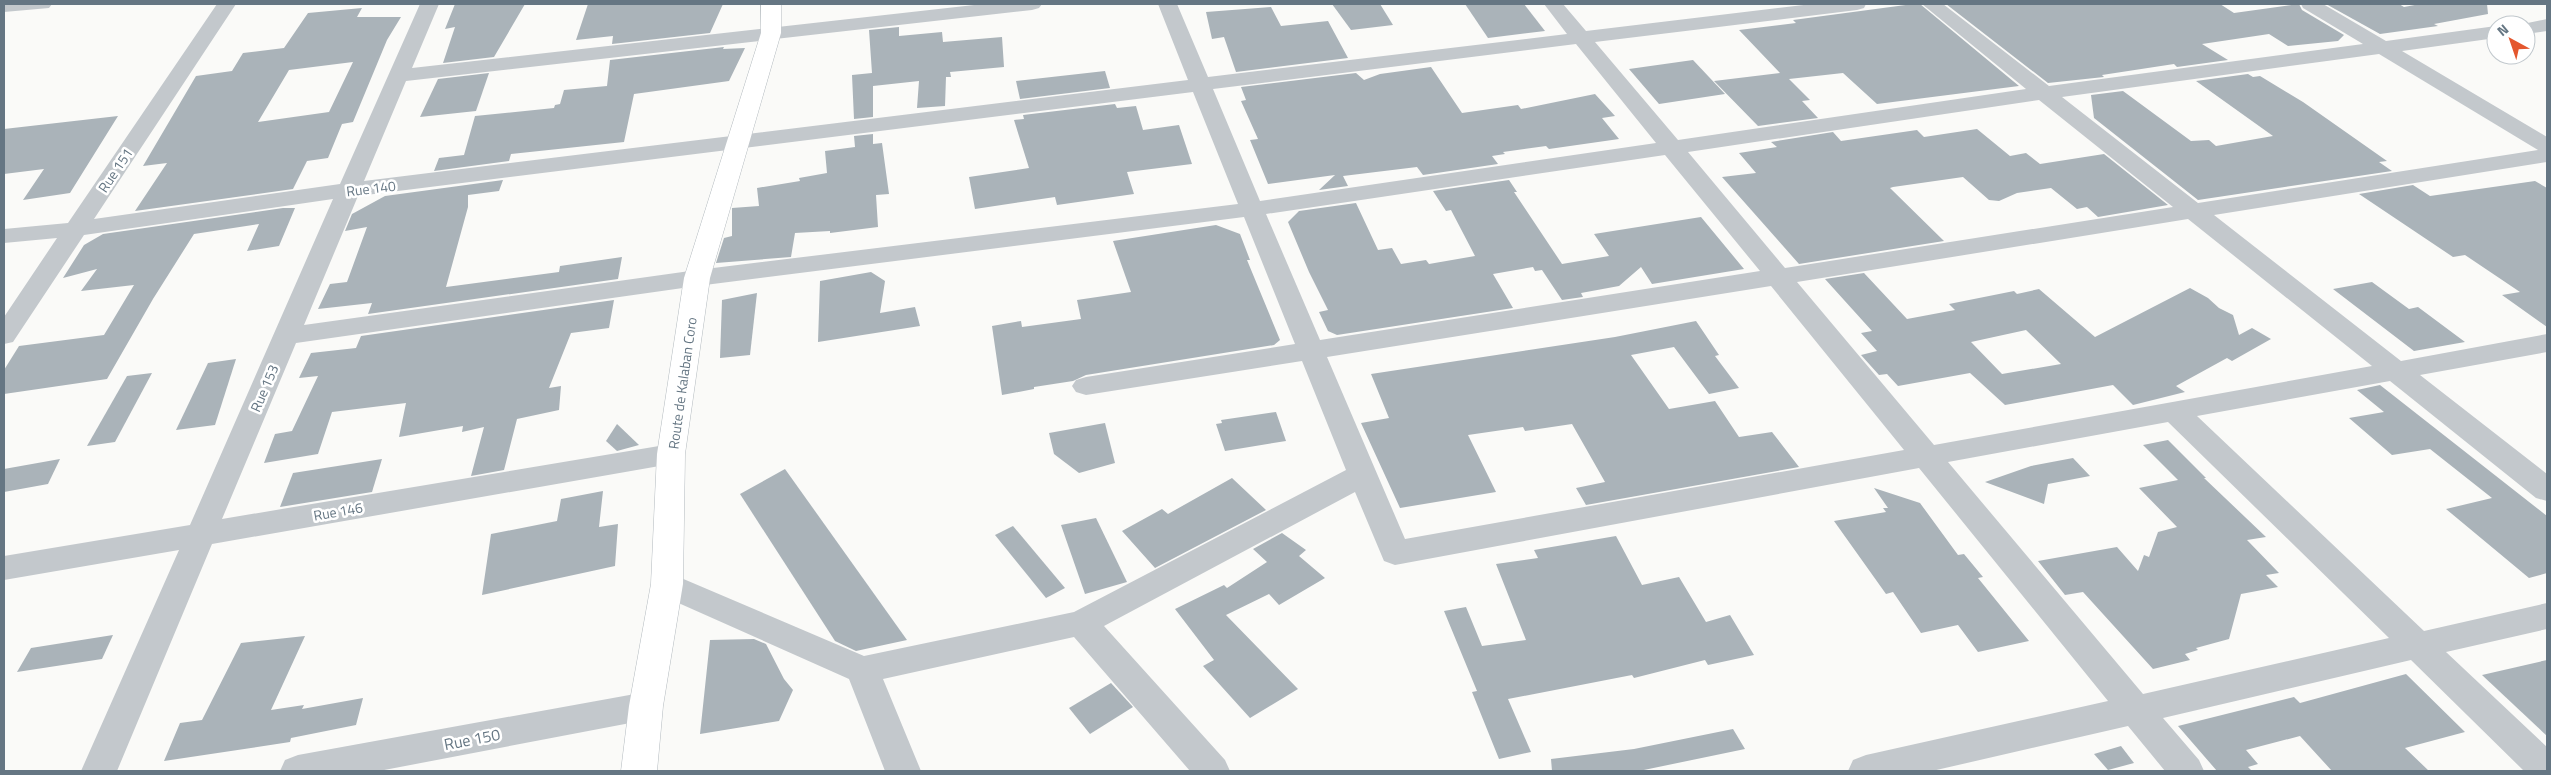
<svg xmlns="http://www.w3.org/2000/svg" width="2551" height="775" font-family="'Titillium Web',sans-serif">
<rect width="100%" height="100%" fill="#fafaf8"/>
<g fill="#aab3b9" fill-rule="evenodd">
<polygon points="455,4 525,4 494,57 443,63 455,27 445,29"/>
<polygon points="588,4 723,4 710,33 612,44 613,36 576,40"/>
<polygon points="1332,4 1380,4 1393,25 1351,30"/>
<polygon points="1465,4 1524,4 1545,31 1488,38"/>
<polygon points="1913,4 1920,4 2019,86 1877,104 1843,73 1789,79 1810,100 1802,101 1818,118 1758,126 1714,81 1780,73 1739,30 1796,23 1793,20"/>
<polygon points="1946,4 2220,4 2234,13 2299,4 2302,10 2344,35 2338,41 2288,46 2269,34 2202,44 2228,60 2177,67 2174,64 2102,75 2104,77 2048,83"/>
<polygon points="2326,4 2399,4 2404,7 2420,4 2487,4 2488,14 2434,24 2438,26 2380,34"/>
<polygon points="1271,7 1281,26 1328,21 1348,58 1236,72 1224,37 1212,39 1206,12"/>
<path d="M362 8 357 17H401L387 40 353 122 342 124 328 158 307 161 293 189 135 211 167 163 143 166 196 76 232 71 243 53 284 48 308 13ZM353 62 329 112 258 122 289 70Z"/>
<polygon points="899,27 899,36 942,32 943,42 1002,37 1004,67 950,72 951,77 946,77 945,106 917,108 919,81 873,86 873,117 854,119 852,75 872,73 869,30"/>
<polygon points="724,47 723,49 745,48 729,81 634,94 624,142 511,154 509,161 434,171 439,158 464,155 475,116 554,108 555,105 560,104 564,90 607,86 610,60"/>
<polygon points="1693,60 1725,94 1659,104 1629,69"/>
<polygon points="1431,67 1462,113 1518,105 1521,109 1595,94 1615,116 1602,118 1619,139 1549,149 1546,146 1503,152 1505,154 1492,156 1498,164 1423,175 1417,167 1343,176 1348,186 1319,190 1335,175 1268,184 1250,140 1258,139 1241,101 1246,100 1241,87 1356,73 1364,80 1380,74"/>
<polygon points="1105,71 1110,88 1020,99 1016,81"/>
<polygon points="489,73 476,111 420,117 438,79"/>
<polygon points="2248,74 2253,77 2260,76 2303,102 2387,161 2379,162 2392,171 2198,200 2094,118 2091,95 2123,91 2191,141 2209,140 2216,146 2273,136 2196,81"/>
<polygon points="1115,104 1117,108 1136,106 1143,130 1179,125 1192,164 1127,172 1134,194 1057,205 1055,197 975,209 969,177 1029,168 1014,120 1024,119 1023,115"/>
<polygon points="118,116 70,193 23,200 44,169 4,174 4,129"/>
<polygon points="1977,129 2010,156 2026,153 2040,164 2104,154 2168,205 2098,217 2087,207 2077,209 2051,188 2017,193 1999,201 1989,200 1963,177 1893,187 1890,188 1944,241 1799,264 1722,177 1756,173 1739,153 1777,147 1771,142 1833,132 1841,141 1917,130 1924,137"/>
<polygon points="873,134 873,144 882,143 889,194 876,195 878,227 830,233 830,231 795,233 791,257 716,263 724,238 732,236 732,208 759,206 757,188 800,181 799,178 827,173 825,151 855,147 854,136"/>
<polygon points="503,180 499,191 468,195 468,207 446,287 559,272 560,266 622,257 618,279 368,314 372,303 318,309 330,284 347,282 367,227 345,231 352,214 385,196"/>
<polygon points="1509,180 1517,192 1514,192 1562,264 1609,256 1594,234 1701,217 1744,269 1652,284 1641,267 1619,286 1581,293 1583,297 1562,300 1542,270 1535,271 1533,267 1493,274 1513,308 1337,335 1328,331 1319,312 1328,310 1309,272 1288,222 1299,211 1356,203 1378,250 1392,248 1401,264 1426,260 1429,264 1475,256 1451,210 1446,211 1433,191"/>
<polygon points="2535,181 2547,188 2547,327 2502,295 2520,292 2465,255 2453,257 2359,194 2413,185 2430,196"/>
<polygon points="283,208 295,208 279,246 247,251 259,224 194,234 153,299 107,379 4,394 4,370 19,346 104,335 134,285 81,291 97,269 63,278 84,245 103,234"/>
<polygon points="1216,225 1240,234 1250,260 1247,260 1280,340 1274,345 1086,375 1073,381 1034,387 1034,389 1002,395 992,326 1021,321 1022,327 1081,319 1077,300 1131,292 1113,241"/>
<polygon points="871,272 885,281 880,313 915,307 920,326 818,342 820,281"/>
<path d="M1864 273 1907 319 1955 310 1949 304 2014 291 2017 294 2039 289 2095 337 2190 288 2208 298 2219 308 2233 315 2239 335 2252 328 2271 339 2232 361 2227 358 2176 386 2185 392 2133 405 2113 385 2005 405 1970 373 1898 386 1887 374 1879 375 1861 355 1877 351 1861 333 1872 331 1825 279ZM2026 330 2061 364 2002 374 1971 342Z"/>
<polygon points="2372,282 2409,309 2418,307 2465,342 2414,351 2333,289"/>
<polygon points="757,293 750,355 720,358 722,300"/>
<polygon points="614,300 609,328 571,333 549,388 561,386 559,410 517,419 504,470 471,476 484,427 462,432 463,426 399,437 406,403 332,412 318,454 264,463 275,434 292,431 318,376 299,378 311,353 356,348 361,336"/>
<polygon points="1696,321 1719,355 1715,356 1739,388 1709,394 1674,347 1631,355 1669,409 1715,401 1739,437 1772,432 1799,467 1586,505 1576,488 1605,482 1572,424 1525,431 1523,427 1468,435 1496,492 1400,508 1361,423 1389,418 1371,374 1615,337"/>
<polygon points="236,359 215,425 176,430 208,363"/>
<polygon points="152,373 115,442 87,446 127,376"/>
<polygon points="2380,385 2547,516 2547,573 2529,578 2446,509 2492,498 2430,449 2392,455 2349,418 2384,412 2357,390"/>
<polygon points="1276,412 1286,441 1225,451 1216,424 1222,423 1221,420"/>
<polygon points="1105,423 1115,463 1079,473 1054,454 1049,433"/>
<polygon points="617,424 639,445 617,451 606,441"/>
<polygon points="2168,440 2206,478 2204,478 2266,537 2247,540 2279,573 2266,575 2278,587 2241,594 2229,639 2196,648 2198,650 2185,654 2190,660 2153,669 2083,592 2065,595 2038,561 2117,547 2138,571 2144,555 2149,557 2158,532 2177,527 2139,488 2178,480 2143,445"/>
<polygon points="2073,458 2090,476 2048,484 2044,504 1985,482 2031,466"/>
<polygon points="60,459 48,484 4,492 4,469"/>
<polygon points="382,459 372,492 280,507 293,473"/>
<polygon points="785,469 907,640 856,651 835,641 740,494"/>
<polygon points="1232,478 1266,510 1155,568 1122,531 1162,509 1168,514"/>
<polygon points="1874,488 1920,503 1958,555 1964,554 1983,577 1978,578 2029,641 1978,652 1958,625 1921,633 1893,592 1886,594 1834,521 1886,512 1883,508 1888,508"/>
<polygon points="603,491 599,527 618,524 615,566 482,595 491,534 557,521 561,499"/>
<polygon points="1096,518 1127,582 1085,594 1061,525"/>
<polygon points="1013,526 1065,588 1046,598 995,535"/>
<polygon points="1282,533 1306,550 1299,556 1325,578 1279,605 1269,594 1226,615 1298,689 1250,718 1203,666 1214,660 1175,609 1224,585 1227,588 1267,562 1253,549"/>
<polygon points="1616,536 1642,585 1679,577 1706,622 1730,615 1754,655 1708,665 1705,660 1634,678 1632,675 1508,699 1531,752 1499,759 1472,692 1477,691 1444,611 1466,607 1482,646 1526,640 1496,564 1538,558 1534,550"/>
<polygon points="113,635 102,659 17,672 31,648"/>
<polygon points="305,636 271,710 304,705 302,709 363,698 356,725 291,738 290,742 164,761 180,723 202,720 241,643"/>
<polygon points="754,639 766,644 784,679 793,690 779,721 700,734 710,640"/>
<polygon points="2547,660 2547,736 2482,675"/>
<polygon points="2406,674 2465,732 2405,748 2429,771 2332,771 2300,736 2246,750 2258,764 2248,767 2252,771 2217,771 2178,726 2294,697 2300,703"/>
<polygon points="1111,683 1133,707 1090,734 1069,708"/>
<polygon points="1733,729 1745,749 1639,771 1552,771 1551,759 1634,749"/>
<polygon points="2121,746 2134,763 2108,770 2094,754"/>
</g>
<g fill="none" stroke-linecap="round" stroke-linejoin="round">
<defs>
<polygon id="secondary" points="761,4 781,4 781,33 710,278 685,454 683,584 663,706 657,771 621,771 629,706 651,584 657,454 684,278 761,33"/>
</defs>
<use href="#secondary" stroke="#b3babf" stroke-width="1"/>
<g fill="#c3c8cc" fill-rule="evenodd">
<polygon points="4,4 52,4 49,8 4,12"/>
<path d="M217 4H236L94 219 340 184 420 4H439L412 68 983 4H1042L1039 8 1032 10 406 81 364 181 1188 80 1158 4H1177L1208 77 1567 34 1544 4H1563L1586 31 1812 4H1866L1864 8 1857 10 1595 42 1678 140 2026 89 1922 4H1943L2049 86 2363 44 2303 8 2301 4H2323L2386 41 2496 26V38L2402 51 2547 137V162L2214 215 2401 361 2547 334V352L2420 375 2547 474V501L2536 498 2390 381 2197 416 2424 631 2547 603V629L2446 652 2547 747V771H2524L2411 660 2163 718 2199 760 2204 771H2165L2128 726 1932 771H1848L1853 760 1866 755 2108 701 1919 468 1395 565 1384 561 1355 492 1104 626 1225 760 1230 771H1190L1074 637 883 679 921 771H885L849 679 656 593 651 584 656 575 667 572 864 656 1074 612 1346 470 1302 361 1086 395 1076 392 1072 386 1076 380 1086 377 1295 344 1244 217 697 286 296 343 222 519 671 444 681 447 685 454 681 461 671 464 212 544 117 771H81L179 550 4 580V556L190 525 333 199 84 235 13 342 4 344V317L57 238 4 243V229L68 223ZM1576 44 1656 143 1260 201 1213 89ZM2379 54 2538 150 2198 203 2062 97ZM1193 92 1238 204 697 270 304 325 358 196ZM2039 100 2173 207 1785 268 1688 152ZM1665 155 1760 271 1320 340 1266 214ZM2188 219 2372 366 1934 445 1797 282ZM1771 286 1904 450 1405 539 1327 357ZM2168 422 2389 638 2143 694 1948 462Z"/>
<polygon points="2547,19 2547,31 2526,34 2526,25 2518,25"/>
<polygon points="646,692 658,696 663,706 658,716 646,720 379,771 280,771 285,760 298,755"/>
</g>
<use href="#secondary" fill="#fff" fill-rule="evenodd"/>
</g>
<g text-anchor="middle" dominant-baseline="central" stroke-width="5" stroke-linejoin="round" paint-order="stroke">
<g font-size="14" fill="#657683" stroke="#fff">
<text transform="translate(115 170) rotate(-56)">Rue 151</text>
<text transform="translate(371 188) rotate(-7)">Rue 140</text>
<text transform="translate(682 383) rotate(-82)">Route de Kalaban Coro</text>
<text transform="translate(264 388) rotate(-67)">Rue 153</text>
<text transform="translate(338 511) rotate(-10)">Rue 146</text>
</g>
<g font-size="16" fill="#657683" stroke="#fff">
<text transform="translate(472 739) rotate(-11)">Rue 150</text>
</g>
</g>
<rect width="2551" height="775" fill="none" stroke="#657683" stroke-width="10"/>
<g transform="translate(2511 40) rotate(320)"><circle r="24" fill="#ffffff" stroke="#c1c8cd"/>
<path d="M0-4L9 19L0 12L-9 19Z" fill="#e4572e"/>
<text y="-8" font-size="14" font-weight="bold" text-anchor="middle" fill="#657683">N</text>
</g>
</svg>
